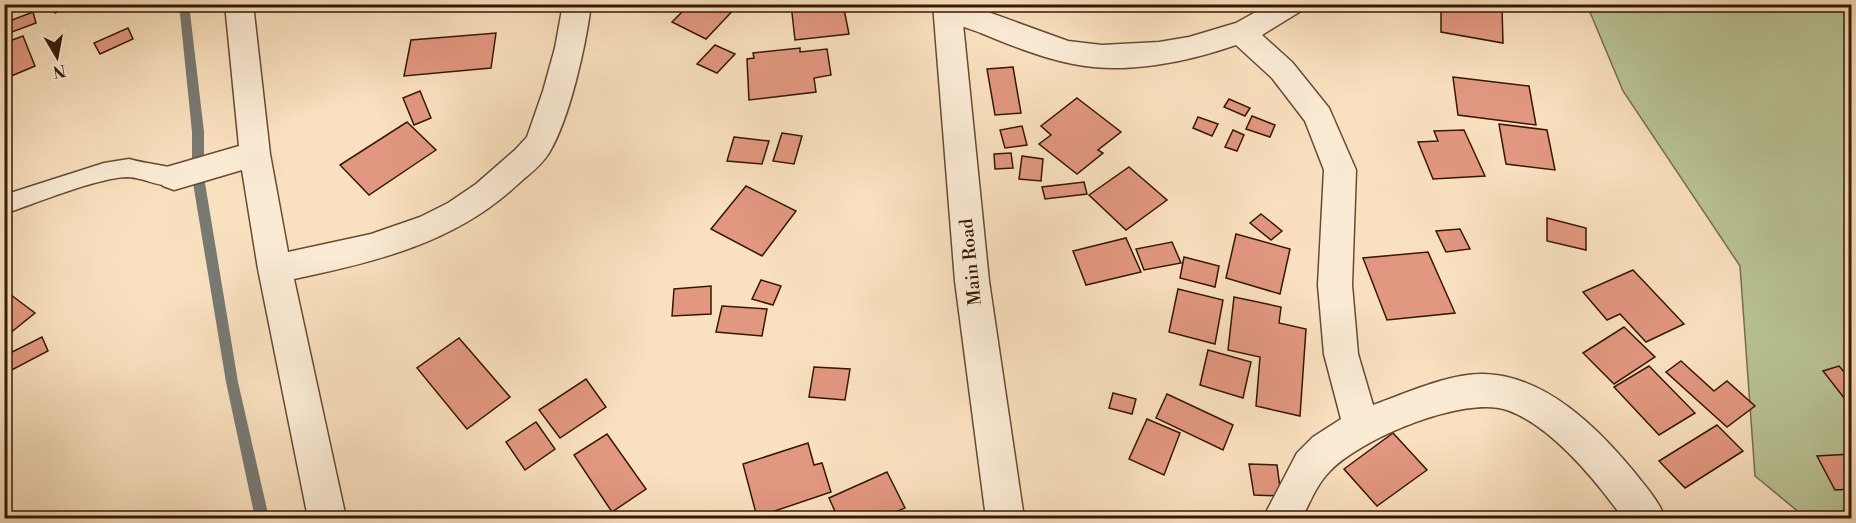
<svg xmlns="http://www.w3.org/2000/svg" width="1856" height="523" font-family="'Libre Bodoni',serif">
<rect width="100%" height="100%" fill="#f9e0be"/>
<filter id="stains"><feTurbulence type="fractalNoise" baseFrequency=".00333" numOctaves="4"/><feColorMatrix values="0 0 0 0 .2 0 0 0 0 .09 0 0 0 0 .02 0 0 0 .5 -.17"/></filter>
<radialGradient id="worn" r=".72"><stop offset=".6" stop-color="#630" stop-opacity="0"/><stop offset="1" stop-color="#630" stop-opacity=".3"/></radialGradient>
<polygon fill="#b9c395" stroke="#786e4c" stroke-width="1.5" points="1587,5 1851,5 1851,518 1806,518 1755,476 1740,266 1623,91"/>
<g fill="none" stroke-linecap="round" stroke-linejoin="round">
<polygon fill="#787973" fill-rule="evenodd" points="179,4 189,4 204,132 204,177 238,382 269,518 255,518 226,382 192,177 192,132"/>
</g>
<g fill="#e29780" stroke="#361803" stroke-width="1.5">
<polygon points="48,4 71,4 55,13"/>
<polygon points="690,4 739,4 706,39 672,22"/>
<polygon points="791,4 843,4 849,34 795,40"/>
<polygon points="1441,4 1484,4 1502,8 1503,43 1441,32"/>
<polygon points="33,12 36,23 4,35 4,23"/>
<polygon points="128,28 133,39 100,54 94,43"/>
<polygon points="496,33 491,68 404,76 411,40"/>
<polygon points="23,36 35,66 4,79 4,43"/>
<polygon points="715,45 735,54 717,73 697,64"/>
<polygon points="800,48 800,52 827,49 831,75 814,78 816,92 749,100 747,59 754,58 753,53"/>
<polygon points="1013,67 1021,113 995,115 987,69"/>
<polygon points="1453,77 1529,86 1536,125 1458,115"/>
<polygon points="420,91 431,118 414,125 403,98"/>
<polygon points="1077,98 1121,132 1098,150 1103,153 1077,174 1039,144 1051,135 1041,126"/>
<polygon points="1229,99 1250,108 1245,116 1224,107"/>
<polygon points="1252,116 1275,125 1270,137 1246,129"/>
<polygon points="1198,117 1218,124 1212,136 1193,128"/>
<polygon points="407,122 436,150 369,195 340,165"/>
<polygon points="1499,124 1547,130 1555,170 1506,164"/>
<polygon points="1022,126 1027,145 1005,148 1000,130"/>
<polygon points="1233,130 1244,135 1237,151 1225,147"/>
<polygon points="1464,130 1485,176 1433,179 1418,142 1438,141 1434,131"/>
<polygon points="782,133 802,136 794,164 773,161"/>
<polygon points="734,137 769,141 762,164 727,161"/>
<polygon points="1011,153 1013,168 995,169 994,154"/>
<polygon points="1022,156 1043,159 1041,181 1019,179"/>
<polygon points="1129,167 1167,200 1126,230 1089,195"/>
<polygon points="1084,182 1087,194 1045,199 1042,187"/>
<polygon points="746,186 796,211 762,256 711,229"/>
<polygon points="1261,214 1282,231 1271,240 1250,223"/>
<polygon points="1547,218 1586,228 1586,250 1547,241"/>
<polygon points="1460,229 1470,249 1446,252 1436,231"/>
<polygon points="1236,234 1290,249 1280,294 1226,278"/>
<polygon points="1126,238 1141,272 1086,285 1073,251"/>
<polygon points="1172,242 1181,263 1144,270 1136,249"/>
<polygon points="1428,252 1455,313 1387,320 1363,258"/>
<polygon points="1184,257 1219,266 1215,287 1180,278"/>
<polygon points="1633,270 1684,324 1646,342 1620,314 1607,320 1583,292"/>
<polygon points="761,280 781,286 773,305 752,299"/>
<polygon points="711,286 711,314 672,316 674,289"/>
<polygon points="1178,289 1223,300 1215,344 1169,332"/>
<polygon points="7,292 35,313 4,338 4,294"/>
<polygon points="1234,297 1281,307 1279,323 1306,329 1300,416 1256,406 1260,357 1228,350"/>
<polygon points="722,306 767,309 762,336 716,332"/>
<polygon points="1624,327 1655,357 1614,384 1583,353"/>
<polygon points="42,337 48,351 4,374 4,356"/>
<polygon points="459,338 510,397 467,429 417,368"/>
<polygon points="1208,350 1251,362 1243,398 1200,385"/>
<polygon points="1681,361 1714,391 1727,381 1755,406 1727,427 1666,372"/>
<polygon points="1649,366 1695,413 1659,435 1614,387"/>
<polygon points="1839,366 1852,381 1852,408 1823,371"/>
<polygon points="814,367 850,369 845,400 809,397"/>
<polygon points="586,379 606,407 560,438 539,410"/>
<polygon points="1113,393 1136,399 1132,414 1109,408"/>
<polygon points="1167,394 1233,425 1223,450 1156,418"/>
<polygon points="1147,419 1180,433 1164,475 1129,459"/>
<polygon points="536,422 555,449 525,470 506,442"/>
<polygon points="1717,425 1743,451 1685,488 1659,461"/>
<polygon points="1393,433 1427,470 1377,506 1344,469"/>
<polygon points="607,434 646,489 612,512 574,455"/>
<polygon points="808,443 814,465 822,463 831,492 757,517 743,464"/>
<polygon points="1852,454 1852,489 1835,490 1817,456"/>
<polygon points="1249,464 1277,465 1281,496 1254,495"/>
<polygon points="887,472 905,508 882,518 838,518 829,498"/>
</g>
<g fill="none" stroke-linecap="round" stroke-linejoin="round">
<defs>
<path id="service" d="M129 159C146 164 165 165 182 170L185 177 182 184C162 190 147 178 128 177 99 177 34 204 4 214V195L104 163Z"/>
<g id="minor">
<path d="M225 4H253L270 154 288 252 371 234 420 217 448 203 476 184 515 150 527 137 543 91 555 48 563 4H591C586 45 570 118 549 153 541 166 528 175 517 185 455 243 375 262 294 279L346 518H308L258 269 242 170 174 190 163 186 158 177 163 168 239 146Z"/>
<path d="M935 4H966L1068 41 1102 45 1159 42 1189 37 1236 23 1270 4H1305L1301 11 1262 35 1292 62 1329 108 1356 170 1352 285 1358 354 1373 405C1404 394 1450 373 1483 374 1545 375 1598 428 1635 473 1646 487 1659 501 1665 518H1623C1596 481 1552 426 1507 410 1464 395 1360 439 1330 471 1317 484 1310 502 1302 518H1263L1297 453 1313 437 1341 419 1324 354 1318 285 1324 170 1305 121 1272 78 1236 45C1187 62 1125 75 1073 64 1042 58 1010 45 981 33 966 27 941 22 933 8Z"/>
</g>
<polygon id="tertiary" points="933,4 961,4 989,281 1024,518 986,518 955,281"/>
</defs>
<use href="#service" stroke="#674a32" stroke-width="3"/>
<use href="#minor" stroke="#674a32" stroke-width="3"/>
<use href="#tertiary" stroke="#674a32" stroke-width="3"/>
<use href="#service" fill="#fbebd5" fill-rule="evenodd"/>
<use href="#minor" fill="#fbebd5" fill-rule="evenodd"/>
<use href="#tertiary" fill="#fbebd5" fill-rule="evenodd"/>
</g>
<g text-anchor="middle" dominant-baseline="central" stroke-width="4.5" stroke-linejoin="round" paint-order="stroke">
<g font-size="18" fill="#361803" stroke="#fbebd5">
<text transform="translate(971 262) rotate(-96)">Main Road</text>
</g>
</g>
<rect width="1856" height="523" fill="none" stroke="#f9e0be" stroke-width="24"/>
<rect x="6" y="6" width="1844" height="511" fill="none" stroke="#361803" stroke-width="3"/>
<rect x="12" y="12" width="1832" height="499" fill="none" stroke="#361803" stroke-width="1.5"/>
<g transform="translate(57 57) rotate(170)" stroke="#fbebd5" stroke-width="4.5" paint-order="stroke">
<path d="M0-4.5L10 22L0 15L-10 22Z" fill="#361803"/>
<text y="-9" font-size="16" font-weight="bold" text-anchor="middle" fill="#361803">N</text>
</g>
<rect width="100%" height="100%" filter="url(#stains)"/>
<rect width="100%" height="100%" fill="url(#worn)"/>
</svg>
